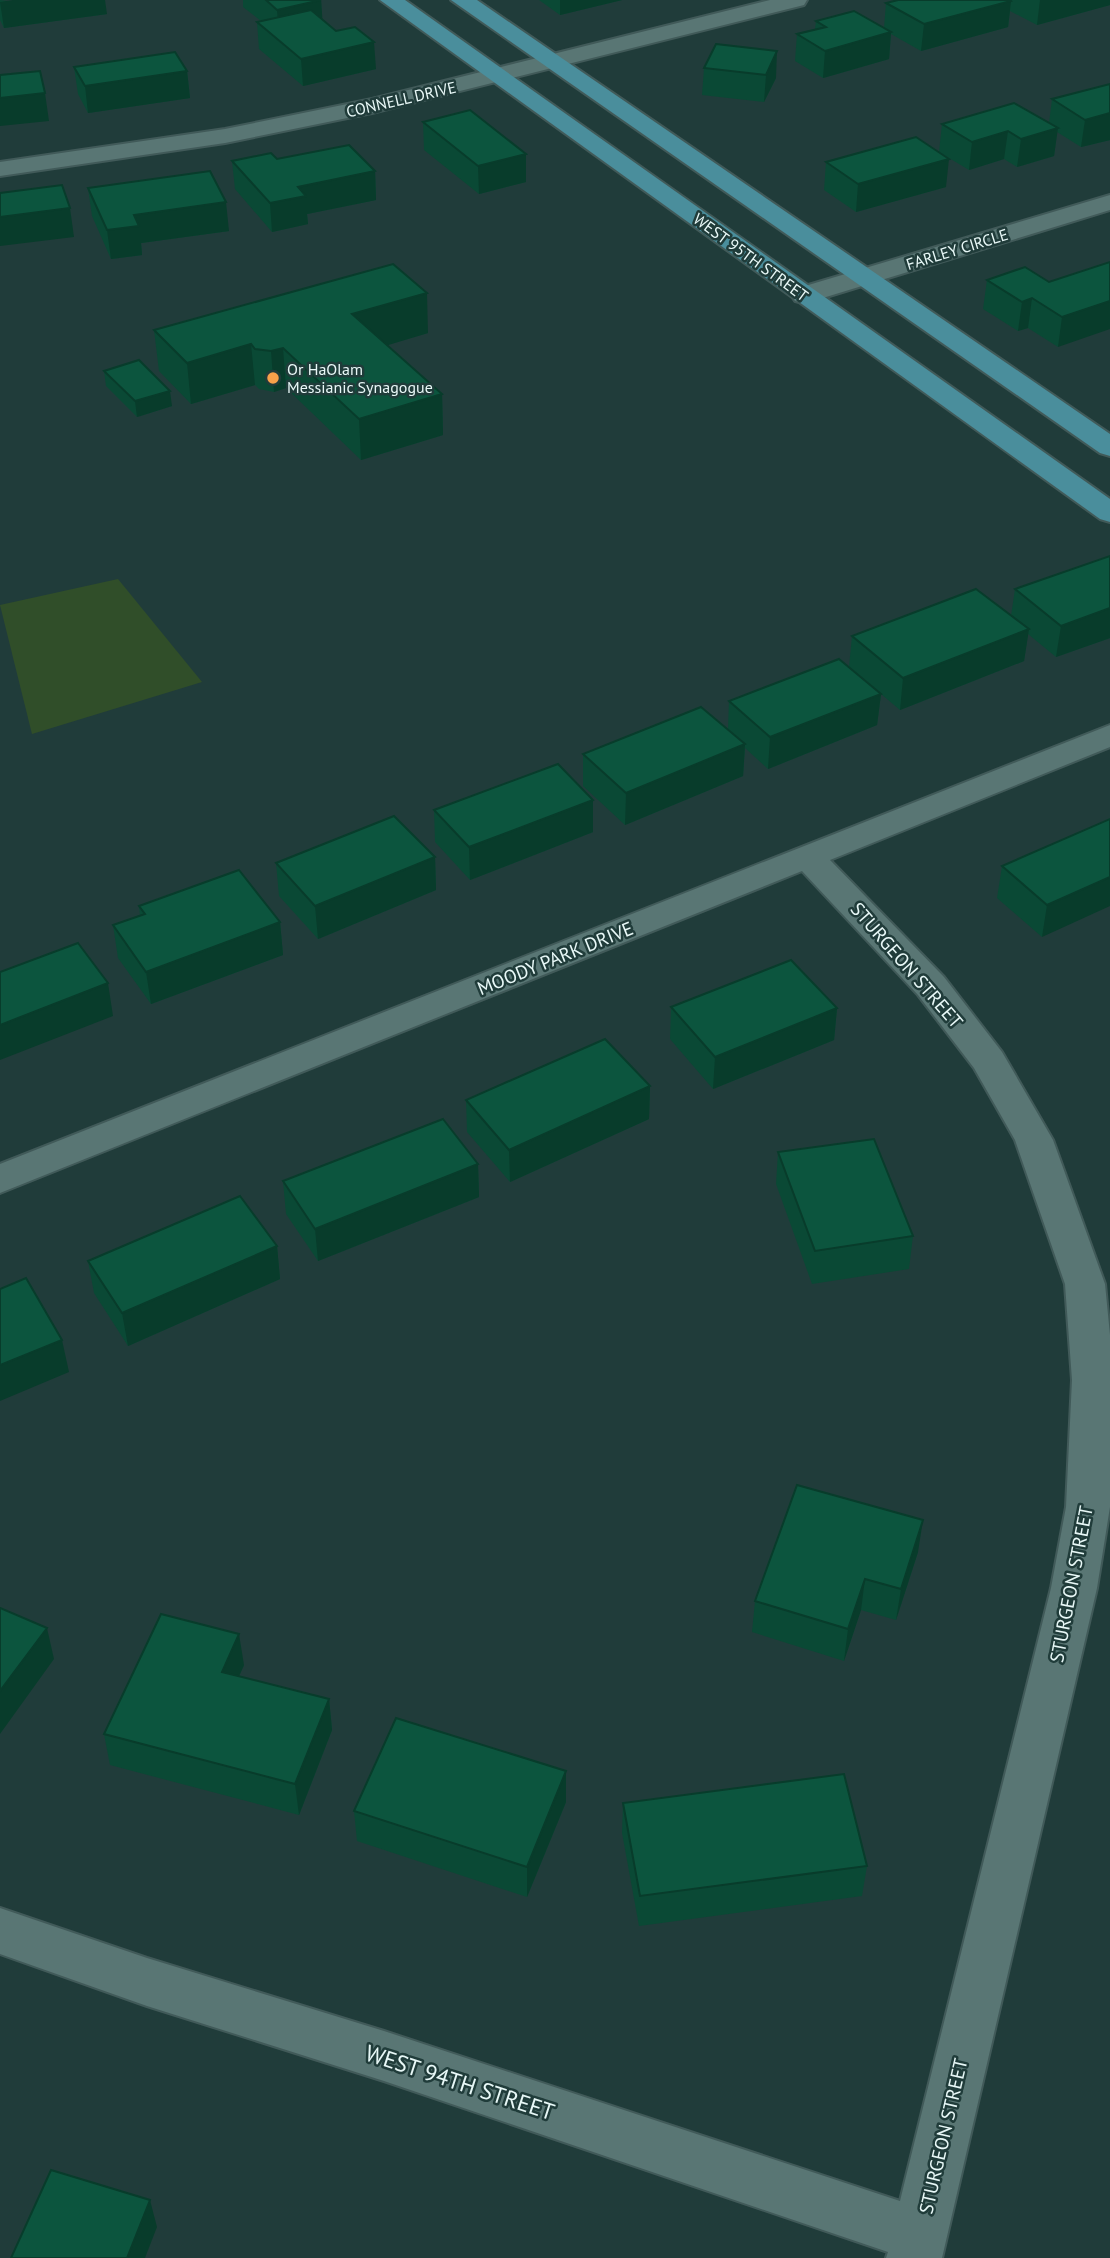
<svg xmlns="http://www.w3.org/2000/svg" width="1110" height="2258" font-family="'PT Sans',sans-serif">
<rect width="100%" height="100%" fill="#203c3a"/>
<polygon fill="#304e29" points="118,579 202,682 32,734 0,605"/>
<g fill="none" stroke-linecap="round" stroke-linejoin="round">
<defs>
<g id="minor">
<polygon points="770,0 807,0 804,5 372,113 225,143 0,176 0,162 225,129 372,99"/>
<polygon points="1110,195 1110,210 813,301 804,303 795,301 791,295 795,289"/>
<polygon points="1110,725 1110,747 830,860 944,977 1002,1052 1053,1140 1105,1284 1110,1335 1110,1507 1097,1588 942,2258 886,2258 888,2252 384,2081 147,2006 0,1954 0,1908 147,1958 384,2031 900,2201 1051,1588 1066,1507 1072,1380 1065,1284 1015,1140 974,1068 918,995 802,871 0,1193 0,1164"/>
</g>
<g id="major">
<polygon points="380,0 405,0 1110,499 1110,522 1100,519"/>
<polygon points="451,0 477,0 1110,434 1110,456 1100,453"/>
</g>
</defs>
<use href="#minor" stroke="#415a59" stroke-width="4"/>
<use href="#major" stroke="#415a59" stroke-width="4"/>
<use href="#minor" fill="#597674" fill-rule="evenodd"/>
<use href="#major" fill="#4a8e9c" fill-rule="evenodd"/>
</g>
<g fill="#0a4935">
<polygon points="0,0 107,14 4,28 0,20"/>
<polygon points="243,0 321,0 322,19 376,69 303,86 259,49 257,22 261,21 243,7"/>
<polygon points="539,0 622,0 560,15"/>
<polygon points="898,0 1110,0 1110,5 1037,25 1010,11 1008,27 921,51 891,34 889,59 823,78 795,61 797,34 815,29 816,21 884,28 886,3"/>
<polygon points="716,44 776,78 764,102 702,95 704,68"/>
<polygon points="74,67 187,71 190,98 88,113 78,94"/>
<polygon points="1110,84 1110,140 1081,147 1057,132 1054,156 1017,167 1004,159 969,170 939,152 942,124 1049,123 1052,99"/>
<polygon points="423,122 526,182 479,194 424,150"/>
<polygon points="277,159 375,171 376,200 307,214 308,224 272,232 235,189 232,161"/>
<polygon points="826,162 946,187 856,212 824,190"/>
<polygon points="88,188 229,231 141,243 142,255 111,259 92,216"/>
<polygon points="1110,262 1058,347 1028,328 1018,331 983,309 987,280 1049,282"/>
<polygon points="154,330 428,333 387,345 442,394 443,435 361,460 286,388 274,392 259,389 255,385 191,404 159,371"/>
<polygon points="104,371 172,406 137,417 106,386"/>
<polygon points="1110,556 1110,638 1056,657 1028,634 1024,661 900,710 881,694 877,725 768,769 745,748 743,776 625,825 583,786 583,754 728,729 729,701 877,691 849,667 852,636 1011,616 1015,589"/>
<polygon points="434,810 593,832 470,880 435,842"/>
<polygon points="1110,819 1042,937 997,898 1002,866"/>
<polygon points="435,857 436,890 318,939 279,896 276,863"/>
<polygon points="139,906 280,922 283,955 151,1004 118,958 113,925 140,915"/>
<polygon points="671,1007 837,1008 834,1040 713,1089 670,1039"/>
<polygon points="650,1086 649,1119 510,1182 467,1132 466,1100"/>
<polygon points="778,1152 913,1236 909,1269 812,1284 776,1184"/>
<polygon points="478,1164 479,1197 318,1261 286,1214 283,1181"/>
<polygon points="277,1246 280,1279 128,1346 94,1293 88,1261"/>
<polygon points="918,1552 896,1620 861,1610 844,1661 752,1632 755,1601"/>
<polygon points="244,1665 239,1676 329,1699 332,1730 299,1815 110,1765 104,1734"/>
<polygon points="566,1771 566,1802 527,1897 357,1841 354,1811"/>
<polygon points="623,1803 867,1866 862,1896 639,1926 622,1833"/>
</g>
<g fill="#083c2b">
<polygon points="13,0 105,0 107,14 4,28 0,2"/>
<polygon points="321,0 323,27 279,36 277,10"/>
<polygon points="560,0 622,0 560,15"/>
<polygon points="1040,0 1110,0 1110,5 1037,25"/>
<polygon points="1011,1 1008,27 921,51 924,24"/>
<polygon points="891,32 889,59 823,78 825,51"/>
<polygon points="374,42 376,69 303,86 301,59"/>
<polygon points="777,51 776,78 764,102 766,75"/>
<polygon points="187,71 190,98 88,113 85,86"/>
<polygon points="45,93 49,121 0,126 0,98"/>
<polygon points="1110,113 1110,140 1081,147 1085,120"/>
<polygon points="1058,128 1054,156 1017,167 1021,139"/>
<polygon points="1008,131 1004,159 969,170 972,142"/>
<polygon points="526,154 526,182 479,194 478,166"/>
<polygon points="949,159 946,187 856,212 858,184"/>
<polygon points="375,171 376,200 307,214 308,224 272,232 270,203 298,187"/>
<polygon points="226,202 229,231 141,243 142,255 111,259 107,230 134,215"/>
<polygon points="70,208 74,237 0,246 0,217"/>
<polygon points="427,293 428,333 355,355 352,314"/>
<polygon points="1032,298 1028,328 1018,331 1022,302"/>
<polygon points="1110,301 1110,329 1058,347 1062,317"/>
<polygon points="251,344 255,385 191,404 187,363"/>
<polygon points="283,348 286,388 274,392 271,351"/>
<polygon points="170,391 172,406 137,417 135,401"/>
<polygon points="442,394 443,435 361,460 359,419"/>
<polygon points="1110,608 1110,638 1056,657 1061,626"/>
<polygon points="1029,629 1024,661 900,710 903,678"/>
<polygon points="881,694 877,725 768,769 770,737"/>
<polygon points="745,744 743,776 625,825 626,793"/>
<polygon points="593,800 593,832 470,880 469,847"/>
<polygon points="435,857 436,890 318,939 315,906"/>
<polygon points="1110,877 1110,906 1042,937 1047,905"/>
<polygon points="280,922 283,955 151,1004 146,972"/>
<polygon points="108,983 113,1016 0,1060 0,1025"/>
<polygon points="837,1008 834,1040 713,1089 715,1057"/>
<polygon points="650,1086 649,1119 510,1182 509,1150"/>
<polygon points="478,1164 479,1197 318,1261 315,1229"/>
<polygon points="277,1246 280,1279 128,1346 122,1313"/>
<polygon points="62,1340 69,1372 0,1401 0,1365"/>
<polygon points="923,1520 918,1552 896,1620 901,1589"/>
<polygon points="865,1579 861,1610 844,1661 848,1629"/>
<polygon points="47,1628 54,1659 0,1734 0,1691"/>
<polygon points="239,1634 244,1665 227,1703 222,1672"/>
<polygon points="329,1699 332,1730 299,1815 295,1784"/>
<polygon points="566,1771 566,1802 527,1897 527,1867"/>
<polygon points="150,2200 157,2227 145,2258 127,2258"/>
</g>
<g fill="#0c553e" stroke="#083c2b" stroke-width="2">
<polygon points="266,0 321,0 277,10"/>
<polygon points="898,0 1010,0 1011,1 924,24 886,3"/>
<polygon points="311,10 336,31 355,27 374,42 301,59 257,22"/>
<polygon points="854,11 891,32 825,51 797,34 826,27 816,21"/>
<polygon points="716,44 777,51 766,75 704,68"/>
<polygon points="175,52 187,71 85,86 74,67"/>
<polygon points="40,71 45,93 0,98 0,75"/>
<polygon points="1110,84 1110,113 1085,120 1052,99"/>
<polygon points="1014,103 1058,128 1021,139 1008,131 972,142 942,124"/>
<polygon points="470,110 526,154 478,166 423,122"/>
<polygon points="916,137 949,159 858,184 826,162"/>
<polygon points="349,145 375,171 298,187 306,196 270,203 232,161 271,153 277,159"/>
<polygon points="210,171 226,202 134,215 139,226 107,230 88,188"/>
<polygon points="62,185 70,208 0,217 0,193"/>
<polygon points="1110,262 1110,301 1062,317 1032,298 1022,302 987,280 1025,267 1049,282"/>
<polygon points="393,264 427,293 352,314 442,394 359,419 283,348 271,351 255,349 251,344 187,363 154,330"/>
<polygon points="139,360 170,391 135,401 104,371"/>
<polygon points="1110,556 1110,608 1061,626 1015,589"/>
<polygon points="976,589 1029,629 903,678 852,636"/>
<polygon points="839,659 881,694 770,737 729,701"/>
<polygon points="701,707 745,744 626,793 583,754"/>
<polygon points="558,764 593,800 469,847 434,810"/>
<polygon points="394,816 435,857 315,906 276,863"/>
<polygon points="1110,819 1110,877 1047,905 1002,866"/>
<polygon points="239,870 280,922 146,972 113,925 145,914 139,906"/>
<polygon points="78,943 108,983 0,1025 0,972"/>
<polygon points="791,960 837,1008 715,1057 671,1007"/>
<polygon points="605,1039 650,1086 509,1150 466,1100"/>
<polygon points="443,1119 478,1164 315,1229 283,1181"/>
<polygon points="874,1139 913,1236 815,1251 778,1152"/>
<polygon points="240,1196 277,1246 122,1313 88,1261"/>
<polygon points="26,1278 62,1340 0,1365 0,1289"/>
<polygon points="797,1485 923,1520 901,1589 865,1579 848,1629 755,1601"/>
<polygon points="0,1608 47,1628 0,1691"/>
<polygon points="161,1614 239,1634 222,1672 329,1699 295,1784 104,1734"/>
<polygon points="396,1718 566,1771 527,1867 354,1811"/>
<polygon points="844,1774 867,1866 640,1896 623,1803"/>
<polygon points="51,2170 150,2200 127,2258 11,2258"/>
</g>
<circle fill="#f8a14a" stroke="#203c3a" stroke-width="2.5" cx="273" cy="378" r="7"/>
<g text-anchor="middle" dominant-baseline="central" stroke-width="5" stroke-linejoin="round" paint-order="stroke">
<g font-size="16" fill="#e8f8f7" stroke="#203c3a">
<text transform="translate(401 99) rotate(-13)">CONNELL DRIVE</text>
<text transform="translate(957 249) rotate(-17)">FARLEY CIRCLE</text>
<text transform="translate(751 257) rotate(36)">WEST 95TH STREET</text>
</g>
<g font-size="16" fill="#e8f8f7" stroke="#203c3a" text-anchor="start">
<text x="287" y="369">Or HaOlam<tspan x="287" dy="18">Messianic Synagogue</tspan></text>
</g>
<g font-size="19" fill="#e8f8f7" stroke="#203c3a">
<text transform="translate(555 958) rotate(-22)">MOODY PARK DRIVE</text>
<text transform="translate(907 965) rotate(49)">STURGEON STREET</text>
<text transform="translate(1071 1584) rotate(-79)">STURGEON STREET</text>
<text transform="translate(943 2136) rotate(-77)">STURGEON STREET</text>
</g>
<g font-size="23" fill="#e8f8f7" stroke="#203c3a">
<text transform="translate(460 2082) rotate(18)">WEST 94TH STREET</text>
</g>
</g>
</svg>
